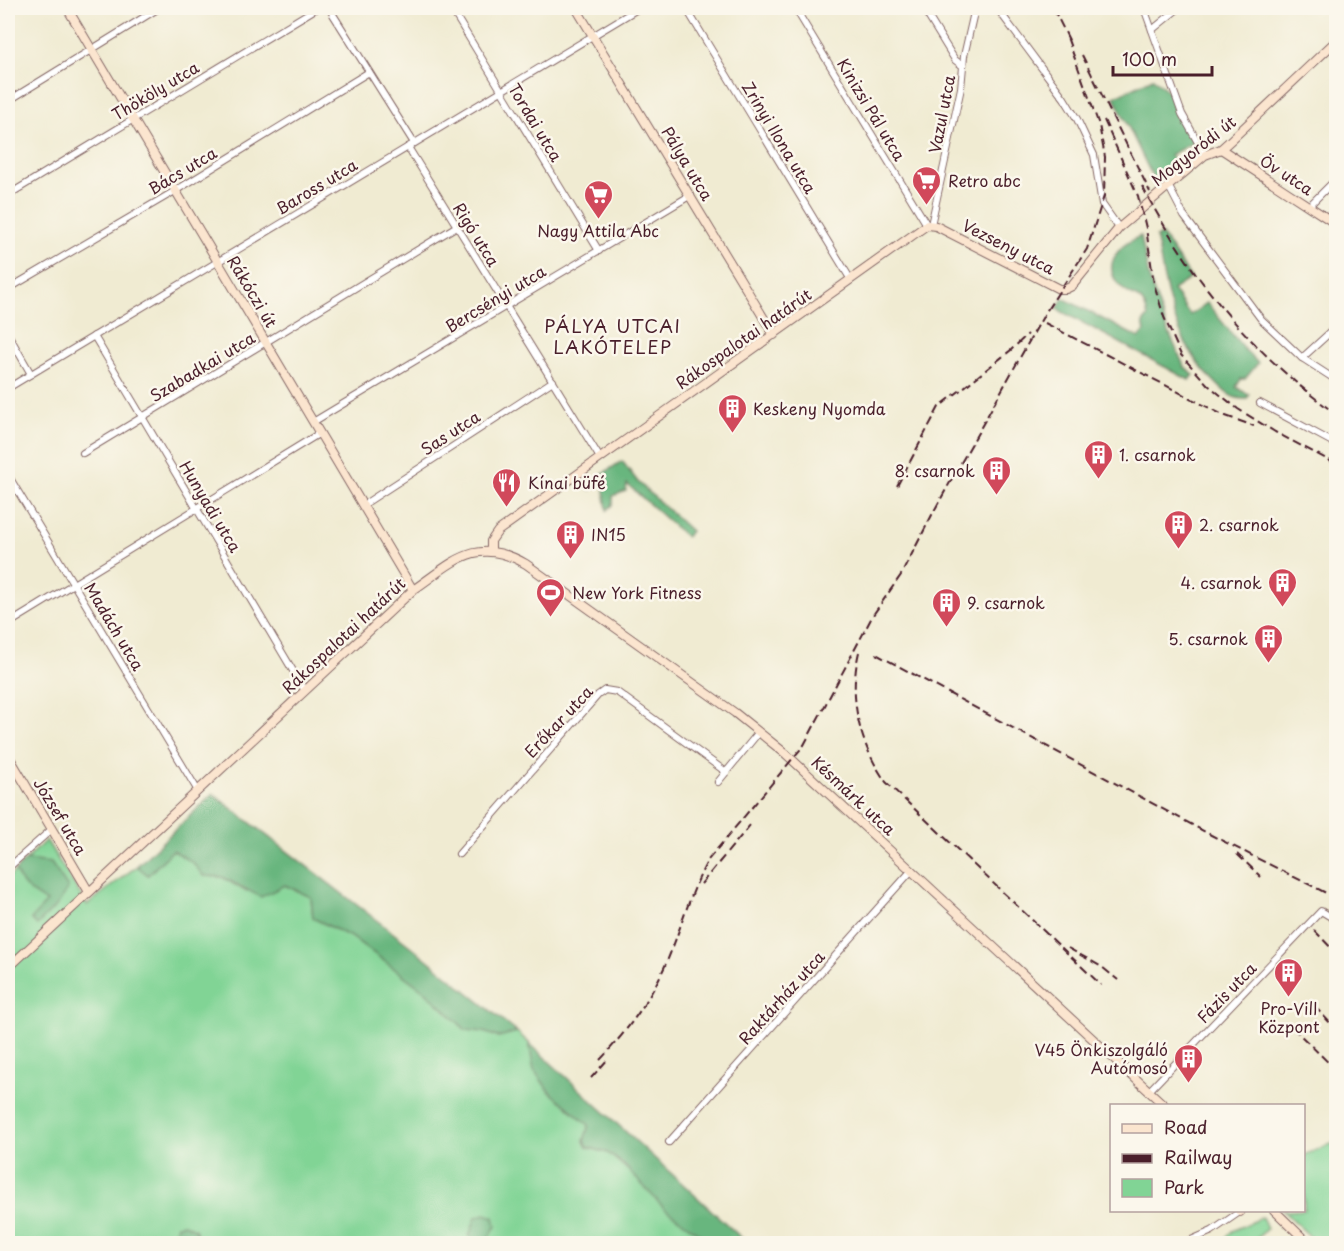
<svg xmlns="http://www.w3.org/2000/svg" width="1344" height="1251" font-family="'Playpen Sans',sans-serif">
<rect width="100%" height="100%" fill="#fbf7ec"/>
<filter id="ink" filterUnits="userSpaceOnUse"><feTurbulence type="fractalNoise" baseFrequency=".0167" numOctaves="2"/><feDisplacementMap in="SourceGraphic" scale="12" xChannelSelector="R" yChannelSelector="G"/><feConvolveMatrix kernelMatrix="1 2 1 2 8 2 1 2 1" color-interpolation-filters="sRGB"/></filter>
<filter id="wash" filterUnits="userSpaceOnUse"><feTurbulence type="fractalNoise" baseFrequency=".008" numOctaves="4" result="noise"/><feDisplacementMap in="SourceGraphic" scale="24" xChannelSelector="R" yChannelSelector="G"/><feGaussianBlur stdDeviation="1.35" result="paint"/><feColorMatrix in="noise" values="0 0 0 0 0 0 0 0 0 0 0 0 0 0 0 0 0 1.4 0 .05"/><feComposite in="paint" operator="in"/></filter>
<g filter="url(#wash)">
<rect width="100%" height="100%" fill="#f0ebd2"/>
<g fill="#81d495" stroke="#667a60" stroke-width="1.5">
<polygon points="46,840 87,905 137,866 148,875 173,850 192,862 204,876 222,877 245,891 284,885 311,897 313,918 353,938 426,992 466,1030 484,1032 498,1037 517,1032 529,1043 534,1070 549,1091 589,1125 584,1141 587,1147 608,1153 712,1243 200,1244 200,1240 175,1232 177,1243 8,1244 8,878"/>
<polygon points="1336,1142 1336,1243 1317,1243 1283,1211 1304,1210 1304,1155"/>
<polygon points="1262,1217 1267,1228 1253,1243 1221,1243 1232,1231"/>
</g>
<g fill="#68b67e" stroke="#596a54" stroke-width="1.5">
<polygon points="1153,78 1169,92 1194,142 1170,155 1177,165 1176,170 1163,182 1153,178 1114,97"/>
<path d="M1162 235 1191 278 1173 290 1190 315 1207 303 1244 349 1258 363 1245 379H1241L1236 387 1249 395 1247 399C1232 400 1225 392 1215 382 1187 357 1173 320 1165 283 1161 268 1160 252 1156 237Z"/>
<path d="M1141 236 1149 278 1166 326 1184 366 1194 375 1189 380 1057 309 1063 298 1139 338 1145 331 1143 323 1148 317C1147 313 1146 307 1143 303 1140 297 1130 295 1124 290 1099 268 1116 246 1141 236Z"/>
<polygon points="622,461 638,482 691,531 686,537 627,484 626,491 613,496 613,505 607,510 603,483 590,490 587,484"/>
<polygon points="213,794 423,956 517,1032 498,1037 484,1032 466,1030 426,992 353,938 313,918 311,897 285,885 261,897 222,877 204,876 192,862 173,850 148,875 137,866"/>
<path d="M26 860 51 863 68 888 58 904 37 925 31 919 47 902C32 894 22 886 15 871Z"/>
<polygon points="529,1043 747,1243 712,1243 664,1208 623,1164 608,1153 587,1147 584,1141 589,1125 549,1091 534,1070"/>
<polygon points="485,1214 494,1217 496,1226 489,1237 478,1242 469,1236 476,1217"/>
<polygon points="184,1224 195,1229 200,1243 177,1243 175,1232 177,1225"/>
</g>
</g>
<g filter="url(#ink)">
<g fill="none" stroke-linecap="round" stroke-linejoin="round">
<defs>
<g id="street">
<polyline points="329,8 414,143"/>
<polyline points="451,8 599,251"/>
<polyline points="686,8 851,280"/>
<polyline points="795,8 927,225"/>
<polyline points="923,8 955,60 963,66"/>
<polyline points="997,8 1064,98 1077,119 1094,155 1102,204 1119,228"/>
<polyline points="1144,8 1182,114 1205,155"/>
<polyline points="1152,30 1179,8"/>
<polyline points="8,101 159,8"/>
<polyline points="408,147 600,458"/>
<polyline points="1169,187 1184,216 1261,319 1302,358 1336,380"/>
<polyline points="8,195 317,8"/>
<polyline points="1309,206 1336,179"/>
<polyline points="931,225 961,88 964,56 975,8"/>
<polyline points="8,289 175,191 369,72"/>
<polyline points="8,334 31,374"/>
<polyline points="94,336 305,691"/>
<polyline points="1302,358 1336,327"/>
<polyline points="8,388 639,8"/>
<polyline points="1260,403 1336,444"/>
<polyline points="313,422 691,195"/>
<polyline points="83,453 457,226"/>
<polyline points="8,475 198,791"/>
<polyline points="363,505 553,381"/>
<polyline points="8,624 320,433"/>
<polyline points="718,782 759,732"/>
<polyline points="459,854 598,695 605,690 617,692 726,772"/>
<polyline points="8,868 52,829"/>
<polyline points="1149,1091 1321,911 1336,920"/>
<polyline points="669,1142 912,870"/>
<polyline points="1182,1244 1212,1231 1241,1211"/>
</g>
<g id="secondary">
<polyline points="67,8 413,590"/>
<polyline points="576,8 774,335"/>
<polyline points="1221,149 1336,224"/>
<polyline points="491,550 491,541 498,531 927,225 936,226 1059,289 1066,289 1072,286 1119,228 1205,155 1221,149 1232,139 1336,41"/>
<polyline points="8,755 89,892"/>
<path d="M8 968 413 590C454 562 476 535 526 564L735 713 786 754 1165 1106"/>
<polyline points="1274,1210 1309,1244"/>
<polyline points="1240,1212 1241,1210"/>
</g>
</defs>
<use href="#street" stroke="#846665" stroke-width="8"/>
<use href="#secondary" stroke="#846665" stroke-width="10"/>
<use href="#street" stroke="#fff" stroke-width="6"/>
<use href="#secondary" stroke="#fbe5cf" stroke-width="8"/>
<g stroke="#4a1f2b" stroke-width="2" stroke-dasharray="9 4.5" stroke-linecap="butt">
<polyline points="1053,8 1071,44"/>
<polyline points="1082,55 1150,192"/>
<polyline points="1104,120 1138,196 1146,228 1154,284 1164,317 1181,355 1208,385 1238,409 1275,432 1336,464"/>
<path d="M1142 186C1191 279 1251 352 1336 414"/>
<polyline points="1045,323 1223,415 1254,426"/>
<polyline points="897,486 939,407 1011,350 1028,334"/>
<path d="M859 652C848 698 859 744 886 782L1101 985"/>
<polyline points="876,654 1211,835 1336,898"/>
<polyline points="1237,854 1261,877"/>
<polyline points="701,884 751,824"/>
<polyline points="1314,930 1336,953"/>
<polyline points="1068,948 1102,967 1118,980"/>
<polyline points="1314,1006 1336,1029"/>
<polyline points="1292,1027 1336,1070"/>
<path d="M600 1060C626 1032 648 1003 664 968 680 933 689 894 708 860L804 745 873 615 901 575 934 511 1045 313 1087 249 1104 196 1105 157 1099 125 1067 37"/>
<polyline points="591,1078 609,1058"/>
</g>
</g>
</g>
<defs>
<symbol id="supermarket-pin" viewBox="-11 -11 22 30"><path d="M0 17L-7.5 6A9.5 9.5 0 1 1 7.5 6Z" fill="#d1495b" stroke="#fbf7ec"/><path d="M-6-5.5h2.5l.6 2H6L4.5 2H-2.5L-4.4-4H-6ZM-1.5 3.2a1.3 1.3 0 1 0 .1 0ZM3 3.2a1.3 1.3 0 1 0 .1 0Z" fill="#fff"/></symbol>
<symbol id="building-pin" viewBox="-11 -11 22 30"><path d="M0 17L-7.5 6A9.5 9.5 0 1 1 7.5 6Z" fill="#d1495b" stroke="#fbf7ec"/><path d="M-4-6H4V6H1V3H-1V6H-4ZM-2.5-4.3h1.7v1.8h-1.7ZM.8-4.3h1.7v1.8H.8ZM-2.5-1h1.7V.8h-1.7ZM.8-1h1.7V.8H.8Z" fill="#fff"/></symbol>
<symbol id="restaurant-pin" viewBox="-11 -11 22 30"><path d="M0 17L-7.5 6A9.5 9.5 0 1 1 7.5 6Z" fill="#d1495b" stroke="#fbf7ec"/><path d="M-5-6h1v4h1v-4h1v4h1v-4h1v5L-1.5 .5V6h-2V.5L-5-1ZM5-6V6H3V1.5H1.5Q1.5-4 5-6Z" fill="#fff"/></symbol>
<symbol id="stadium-pin" viewBox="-11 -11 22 30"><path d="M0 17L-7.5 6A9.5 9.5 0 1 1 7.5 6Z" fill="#d1495b" stroke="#fbf7ec"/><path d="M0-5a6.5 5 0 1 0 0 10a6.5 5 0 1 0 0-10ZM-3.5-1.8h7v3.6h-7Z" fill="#fff"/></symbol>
</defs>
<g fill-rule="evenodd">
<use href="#supermarket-pin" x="910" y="164" width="33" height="45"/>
<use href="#supermarket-pin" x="582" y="178" width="33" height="45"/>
<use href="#building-pin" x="716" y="392" width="33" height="45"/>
<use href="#building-pin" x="1082" y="438" width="33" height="45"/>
<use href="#building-pin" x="980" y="454" width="33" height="45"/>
<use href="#restaurant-pin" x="490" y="466" width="33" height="45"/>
<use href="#building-pin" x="1162" y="508" width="33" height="45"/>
<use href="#building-pin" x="554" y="518" width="33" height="45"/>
<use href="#building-pin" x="1266" y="566" width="33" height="45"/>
<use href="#stadium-pin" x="534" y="576" width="33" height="45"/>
<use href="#building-pin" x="930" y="586" width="33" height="45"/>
<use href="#building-pin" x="1252" y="622" width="33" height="45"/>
<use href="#building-pin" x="1272" y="956" width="33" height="45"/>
<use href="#building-pin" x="1172" y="1042" width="33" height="45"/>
</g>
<g text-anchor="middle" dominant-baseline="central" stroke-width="5" stroke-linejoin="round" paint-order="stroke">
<g font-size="16" fill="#4a1f2b" stroke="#fbf7ec">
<text transform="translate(155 90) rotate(-31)">Thököly utca</text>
<text transform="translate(872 109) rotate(59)">Kinizsi Pál utca</text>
<text transform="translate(941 114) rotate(-79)">Vazul utca</text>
<text transform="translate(536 122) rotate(59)">Tordai utca</text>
<text transform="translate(780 137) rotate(59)">Zrínyi Ilona utca</text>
<text transform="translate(1193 150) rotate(-38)">Mogyoródi út</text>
<text transform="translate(688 163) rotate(59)">Pálya utca</text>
<text transform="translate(182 170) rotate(-31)">Bács utca</text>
<text transform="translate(1287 174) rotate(33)">Öv utca</text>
<text transform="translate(316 186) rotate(-31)">Baross utca</text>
<text transform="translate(477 234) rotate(58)">Rigó utca</text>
<text transform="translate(1009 246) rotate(27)">Vezseny utca</text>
<text transform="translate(253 291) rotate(59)">Rákóczi út</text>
<text transform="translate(495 298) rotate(-31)">Bercsényi utca</text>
<text transform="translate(743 338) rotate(-35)">Rákospalotai határút</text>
<text transform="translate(202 366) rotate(-31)">Szabadkai utca</text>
<text transform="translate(450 432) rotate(-33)">Sas utca</text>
<text transform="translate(211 506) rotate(59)">Hunyadi utca</text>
<text transform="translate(115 626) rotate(59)">Madách utca</text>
<text transform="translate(343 635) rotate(-43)">Rákospalotai határút</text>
<text transform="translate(558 721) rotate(-47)">Erőkar utca</text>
<text transform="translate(854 795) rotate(43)">Késmárk utca</text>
<text transform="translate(61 816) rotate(59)">József utca</text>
<text transform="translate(1226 992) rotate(-46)">Fázis utca</text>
<text transform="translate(781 997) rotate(-48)">Raktárház utca</text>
</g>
<g font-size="16" fill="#4a1f2b" stroke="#fbf7ec" text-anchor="start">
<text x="948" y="180">Retro abc</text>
<text x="598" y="230" text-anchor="middle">Nagy Attila Abc</text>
<text x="753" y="408">Keskeny Nyomda</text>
<text x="1119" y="454">1. csarnok</text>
<text x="975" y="470" text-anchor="end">8. csarnok</text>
<text x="528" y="482">Kínai büfé</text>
<text x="1199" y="524">2. csarnok</text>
<text x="591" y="534">IN15</text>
<text x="1262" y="582" text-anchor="end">4. csarnok</text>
<text x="572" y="592">New York Fitness</text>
<text x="967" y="602">9. csarnok</text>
<text x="1248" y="638" text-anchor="end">5. csarnok</text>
<text x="1289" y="1008" text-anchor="middle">Pro-Vill<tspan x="1289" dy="18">Központ</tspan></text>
<text x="1168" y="1049" text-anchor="end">V45 Önkiszolgáló<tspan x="1168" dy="18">Autómosó</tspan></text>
</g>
<g font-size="18" letter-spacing="1.5" fill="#4a1f2b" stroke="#fbf7ec">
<text x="613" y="325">PÁLYA UTCAI<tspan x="613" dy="21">LAKÓTELEP</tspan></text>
</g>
</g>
<rect width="1344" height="1251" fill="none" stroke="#fbf7ec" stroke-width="30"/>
<rect x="1110" y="1104" width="195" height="108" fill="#fbf7ec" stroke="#b4a19f" stroke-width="1.5"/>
<rect x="1122" y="1124" width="30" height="9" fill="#fbe5cf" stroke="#b4a19f" stroke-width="1.5"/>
<text x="1164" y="1134" font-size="18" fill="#4a1f2b">Road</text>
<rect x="1122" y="1154" width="30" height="9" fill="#4a1f2b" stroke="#b4a19f" stroke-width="1.5"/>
<text x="1164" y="1164" font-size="18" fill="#4a1f2b">Railway</text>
<rect x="1122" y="1179" width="30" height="18" fill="#81d495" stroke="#b4a19f" stroke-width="1.5"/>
<text x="1164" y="1194" font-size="18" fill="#4a1f2b">Park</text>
<path d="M1113 66v9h99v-9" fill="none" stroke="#4a1f2b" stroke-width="3"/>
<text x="1122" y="66" font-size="18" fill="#4a1f2b" stroke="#fbf7ec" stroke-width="4.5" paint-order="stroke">100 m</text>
</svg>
